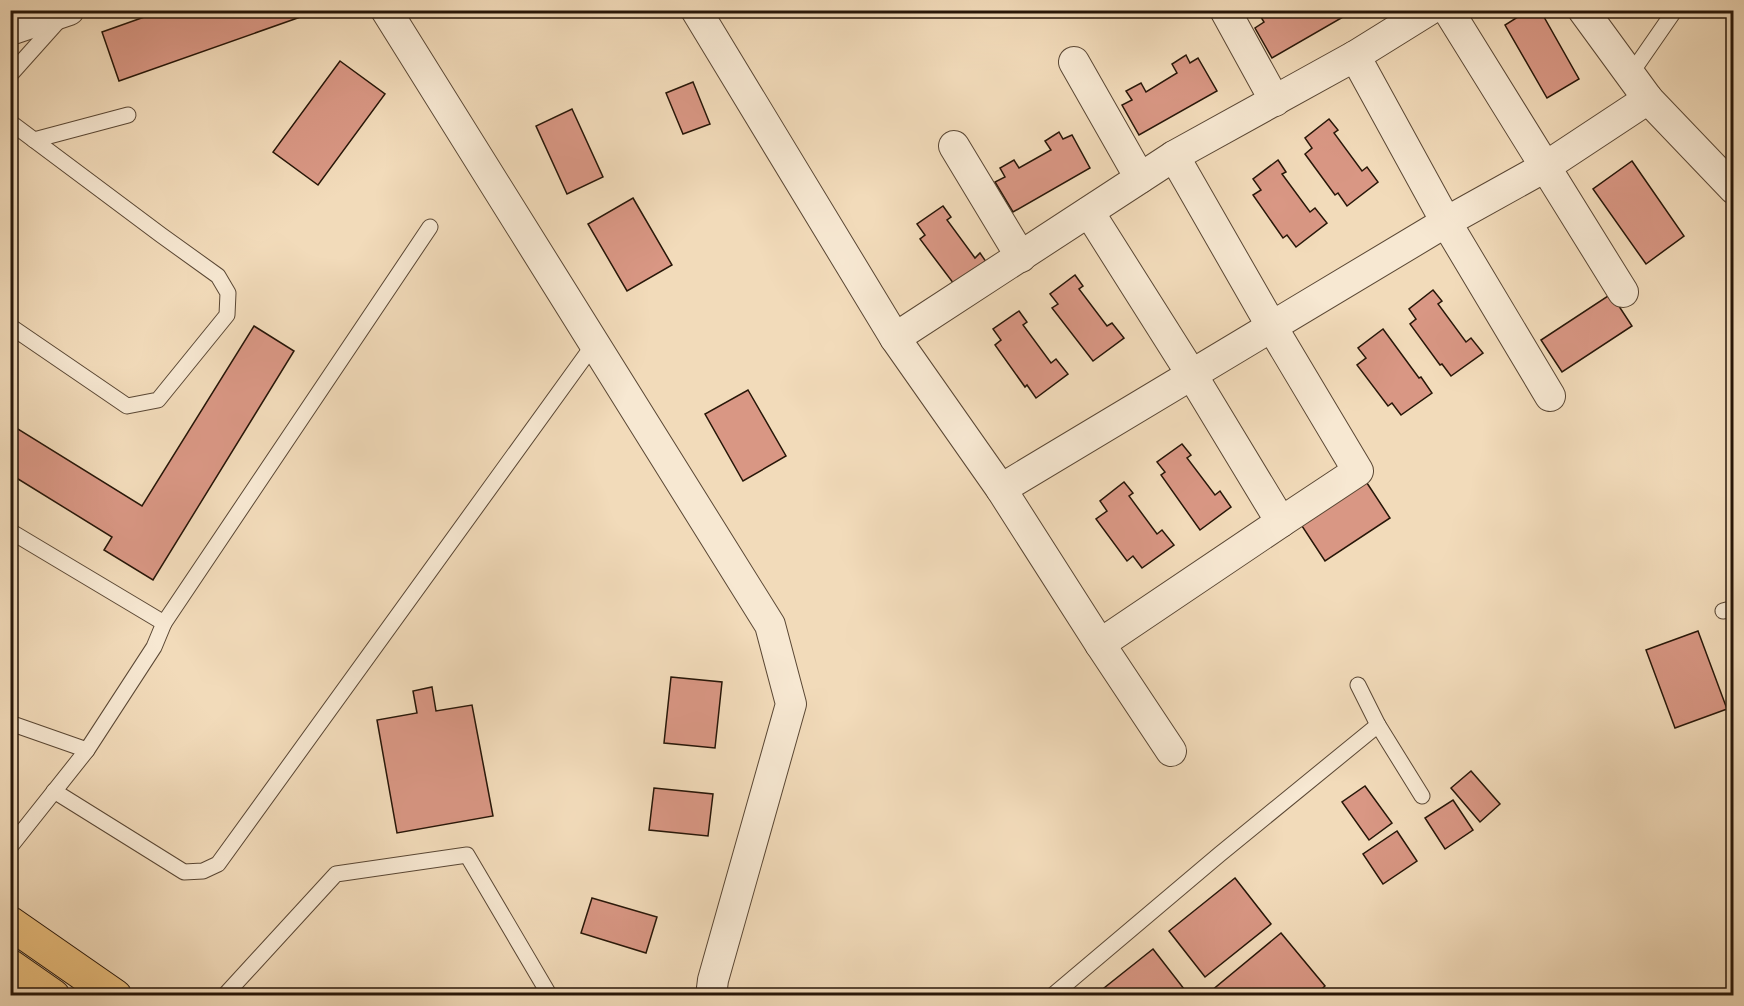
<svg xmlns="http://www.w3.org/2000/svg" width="1744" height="1006" font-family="'Sorts Mill Goudy',serif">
<rect width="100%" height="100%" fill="#f2dbba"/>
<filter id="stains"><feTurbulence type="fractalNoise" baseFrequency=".00333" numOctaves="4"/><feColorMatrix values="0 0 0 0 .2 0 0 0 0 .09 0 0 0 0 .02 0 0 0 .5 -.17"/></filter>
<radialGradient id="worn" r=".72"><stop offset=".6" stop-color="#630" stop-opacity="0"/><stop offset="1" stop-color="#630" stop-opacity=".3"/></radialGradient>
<g fill="#d99784" stroke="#271608" stroke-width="1.5">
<polygon points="164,10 308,10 309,14 119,81 102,32"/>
<polygon points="1264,10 1276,10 1278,14 1285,10 1348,10 1350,13 1272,58 1255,28 1264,22 1259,14"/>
<polygon points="1529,10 1540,10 1579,79 1547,98 1505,25"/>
<polygon points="1186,55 1190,63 1198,58 1217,91 1139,135 1122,105 1132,100 1126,91 1141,83 1146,92 1177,73 1172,64"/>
<polygon points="340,61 385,94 318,185 273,152"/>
<polygon points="693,82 710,124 683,134 666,93"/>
<polygon points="572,109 603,177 567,194 536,126"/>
<polygon points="1329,119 1338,130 1334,133 1362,171 1367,167 1378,182 1347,206 1338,193 1335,195 1305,154 1312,148 1305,138"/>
<polygon points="1059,132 1063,139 1072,135 1090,168 1013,212 995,182 1005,177 1000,168 1014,160 1019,168 1051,150 1045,141"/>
<polygon points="1278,160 1286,172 1282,174 1310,212 1315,208 1327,223 1296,247 1287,235 1283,238 1253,195 1261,190 1253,179"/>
<polygon points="1632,161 1684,236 1646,264 1593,189"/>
<polygon points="633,198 672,265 627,291 588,224"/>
<polygon points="943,206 951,217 947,220 975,258 980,253 991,269 960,292 920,239 925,235 917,224"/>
<polygon points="1075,275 1083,286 1079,289 1107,326 1112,323 1124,338 1093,361 1052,308 1058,304 1050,294"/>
<polygon points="1433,290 1442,301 1438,304 1466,342 1471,338 1483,353 1451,376 1442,364 1440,365 1410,324 1416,319 1409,309"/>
<polygon points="1611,294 1632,326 1562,372 1541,340"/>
<polygon points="1019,311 1027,322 1023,325 1051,363 1056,359 1068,374 1036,398 1027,385 1025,387 995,345 1001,340 993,329"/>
<polygon points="254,326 294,351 153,580 104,550 112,537 10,474 10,424 142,506"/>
<polygon points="1383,329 1419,378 1421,377 1432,393 1401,415 1392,403 1388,406 1357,365 1366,358 1358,348"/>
<polygon points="748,390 786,456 743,481 705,414"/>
<polygon points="1182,444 1191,455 1187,458 1215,495 1220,491 1231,507 1200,530 1161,475 1165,472 1157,462"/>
<polygon points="1365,480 1390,518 1325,561 1300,523"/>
<polygon points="1124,482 1133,493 1129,496 1157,534 1162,530 1174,545 1142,568 1133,556 1127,561 1096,519 1107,511 1100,501"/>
<polygon points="1698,631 1727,709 1675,728 1646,650"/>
<polygon points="671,677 722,682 715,748 664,743"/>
<polygon points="432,687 436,711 472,705 493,816 397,833 377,720 417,713 413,691"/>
<polygon points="1471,771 1500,804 1480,822 1451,788"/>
<polygon points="1365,786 1392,823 1369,840 1342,802"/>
<polygon points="654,788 713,794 708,836 649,830"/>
<polygon points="1453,800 1473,830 1445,849 1425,818"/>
<polygon points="1397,831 1417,861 1383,884 1363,854"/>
<polygon points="1235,878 1271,924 1205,977 1169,931"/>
<polygon points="592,898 657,917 646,953 581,933"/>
<polygon points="1281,933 1325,986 1314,996 1205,996"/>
<polygon points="1153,949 1188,994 1185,996 1094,996"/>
</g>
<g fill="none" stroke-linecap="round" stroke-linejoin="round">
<defs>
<g id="lane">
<polyline points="10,75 61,18"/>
<polyline points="1630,75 1675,10"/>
<polyline points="10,122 161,235 218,276 228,293 227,315 158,400 127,406 10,326"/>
<polyline points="34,140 128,115"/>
<polyline points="10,531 164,623 154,647 87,750 10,723"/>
<polyline points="1723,611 1734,608"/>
<polyline points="164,623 430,227"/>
<polyline points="1358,685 1378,725 1422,796"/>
<polyline points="54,791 184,872 203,871 218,864 594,344"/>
<polyline points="10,847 87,750"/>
<polyline points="224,996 336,874 467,855 550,996"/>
<polyline points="1052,996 1220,854 1378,725"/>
</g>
<g id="street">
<polyline points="386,10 770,625 791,704 713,980 711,996"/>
<polyline points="696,10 895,338 1001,489 1100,644 1171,751"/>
<polyline points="1225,10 1275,101"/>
<polyline points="1448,10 1623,292"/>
<polyline points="1583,10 1648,99 1734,189"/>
<polyline points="10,30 69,10"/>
<polyline points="1355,56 1446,222 1550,396"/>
<polyline points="1074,62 1140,178"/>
<polyline points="954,146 1021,257"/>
<polyline points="1089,212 1192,375 1281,522 1358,471 1272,327 1174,156"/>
<polyline points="895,338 1174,156 1355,56 1429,10"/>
<polyline points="1001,489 1446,222 1545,167 1648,99"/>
<polyline points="1100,644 1281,522"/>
</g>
<g id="primary">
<polyline points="10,923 115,996"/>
<polyline points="10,966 53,996"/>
</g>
</defs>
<use href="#lane" stroke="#5a4734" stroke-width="17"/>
<use href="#street" stroke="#5a4734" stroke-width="32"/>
<use href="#primary" stroke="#271608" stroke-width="35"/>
<use href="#lane" stroke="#f7e8d2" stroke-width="15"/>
<use href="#street" stroke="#f7e8d2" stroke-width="30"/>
<use href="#primary" stroke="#e9be7d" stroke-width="33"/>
</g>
<rect width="1744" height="1006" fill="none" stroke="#f2dbba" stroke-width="36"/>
<rect x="12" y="12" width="1720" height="982" fill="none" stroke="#271608" stroke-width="3"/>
<rect x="18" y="18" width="1708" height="970" fill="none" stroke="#271608" stroke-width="1.5"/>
<rect width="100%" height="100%" filter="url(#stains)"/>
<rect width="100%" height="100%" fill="url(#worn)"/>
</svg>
